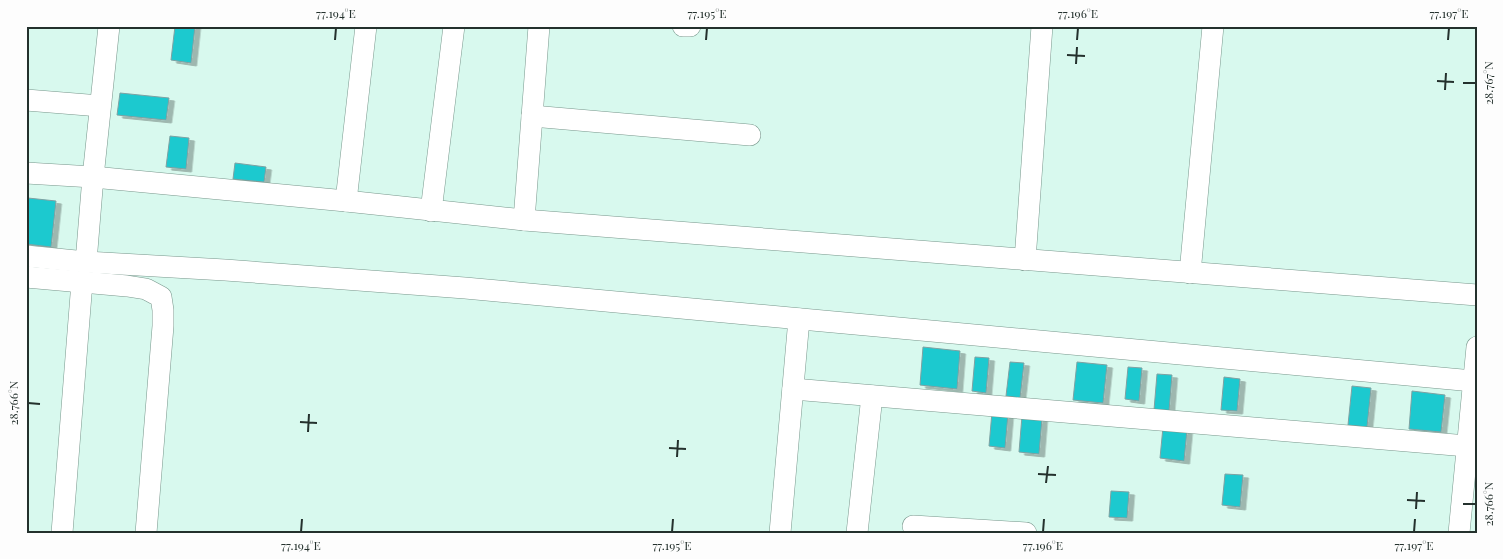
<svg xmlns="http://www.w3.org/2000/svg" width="1503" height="559" font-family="'Playfair Display',serif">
<defs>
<filter id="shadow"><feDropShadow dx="5.5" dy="3" stdDeviation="0" flood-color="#0004"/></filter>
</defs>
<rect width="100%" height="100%" fill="#d8f9ee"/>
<g fill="#1dc9cf" stroke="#7ea1a2" filter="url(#shadow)">
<polygon points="175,26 195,26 191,63 171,60"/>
<polygon points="120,93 169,98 166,120 117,115"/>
<polygon points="170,136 189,138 186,169 166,167"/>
<polygon points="235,163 266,167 264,182 233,179"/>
<polygon points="28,198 56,201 51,247 26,244"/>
<polygon points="923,347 960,351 957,389 920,385"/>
<polygon points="975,357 989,358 986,393 972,391"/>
<polygon points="1010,362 1024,363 1020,398 1006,396"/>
<polygon points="1077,362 1107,365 1103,403 1073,400"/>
<polygon points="1128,367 1142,368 1139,401 1125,399"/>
<polygon points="1157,374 1172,375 1169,411 1154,410"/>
<polygon points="1224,377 1240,379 1237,411 1221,410"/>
<polygon points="1352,386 1371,388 1367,427 1348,425"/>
<polygon points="1412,391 1445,395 1441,432 1409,429"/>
<polygon points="992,412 1008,414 1005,448 989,446"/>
<polygon points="1022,416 1042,418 1039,454 1019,452"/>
<polygon points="1163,427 1187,430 1184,461 1160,458"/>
<polygon points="1225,474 1243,475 1240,507 1222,505"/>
<polygon points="1111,491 1129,492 1127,518 1109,517"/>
</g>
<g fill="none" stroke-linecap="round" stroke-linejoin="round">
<defs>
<g id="minor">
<polyline points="683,26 690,26"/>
<polyline points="26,100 100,106"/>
<polyline points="532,116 750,135"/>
<polyline points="26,173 93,177 346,201 524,220 1477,295"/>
<polyline points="346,201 366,26"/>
<polyline points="431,211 454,26"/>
<polyline points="524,220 539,26"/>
<polyline points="26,256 86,262 225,270 465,288 1473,381"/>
<polyline points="1025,260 1042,26"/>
<polyline points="86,262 93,177 109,26"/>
<polyline points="1190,273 1213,26"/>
<polyline points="26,277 127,286 146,289 161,297 163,310 163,326 146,533"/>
<polyline points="793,389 1467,446"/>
<polyline points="913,526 1026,533"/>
<polyline points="62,533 82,282"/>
<polyline points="780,533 799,319"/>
<polyline points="857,533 872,396"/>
<polyline points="1459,533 1477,347"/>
</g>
</defs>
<use href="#minor" stroke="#78978c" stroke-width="22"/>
<use href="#minor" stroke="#fff" stroke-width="21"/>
</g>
<path fill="none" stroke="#24312d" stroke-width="2" d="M335 40 336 28M706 40 707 28M1077 40 1078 28M1448 40 1449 28M1067 55 1085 56M1076 64 1077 47M1437 81 1454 82M1463 83H1476M1445 90 1446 73M28 403 40 404M300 422 317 423M308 432 309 414M669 448 686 449M677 457 678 440M1038 474 1056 475M1046 483 1048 466M1407 500 1425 501M1463 504H1476M1416 509 1417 492M301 532 302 519M672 532 673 519M1043 532 1044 519M1414 532 1415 519"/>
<rect width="1503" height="559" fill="none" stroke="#fdfdfd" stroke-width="55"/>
<rect x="28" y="28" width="1448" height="504" fill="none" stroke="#24312d" stroke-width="2"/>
<g font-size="12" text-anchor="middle" fill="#24312d">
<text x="336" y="18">77.194°E</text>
<text x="707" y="18">77.195°E</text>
<text x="1078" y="18">77.196°E</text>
<text x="1449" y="18">77.197°E</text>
<text transform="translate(1489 83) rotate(-90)" y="4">28.767°N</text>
<text transform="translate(14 403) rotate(-90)" y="4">28.766°N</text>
<text transform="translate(1489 504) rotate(-90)" y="4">28.766°N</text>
<text x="301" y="550">77.194°E</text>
<text x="672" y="550">77.195°E</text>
<text x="1043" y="550">77.196°E</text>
<text x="1414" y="550">77.197°E</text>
</g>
</svg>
